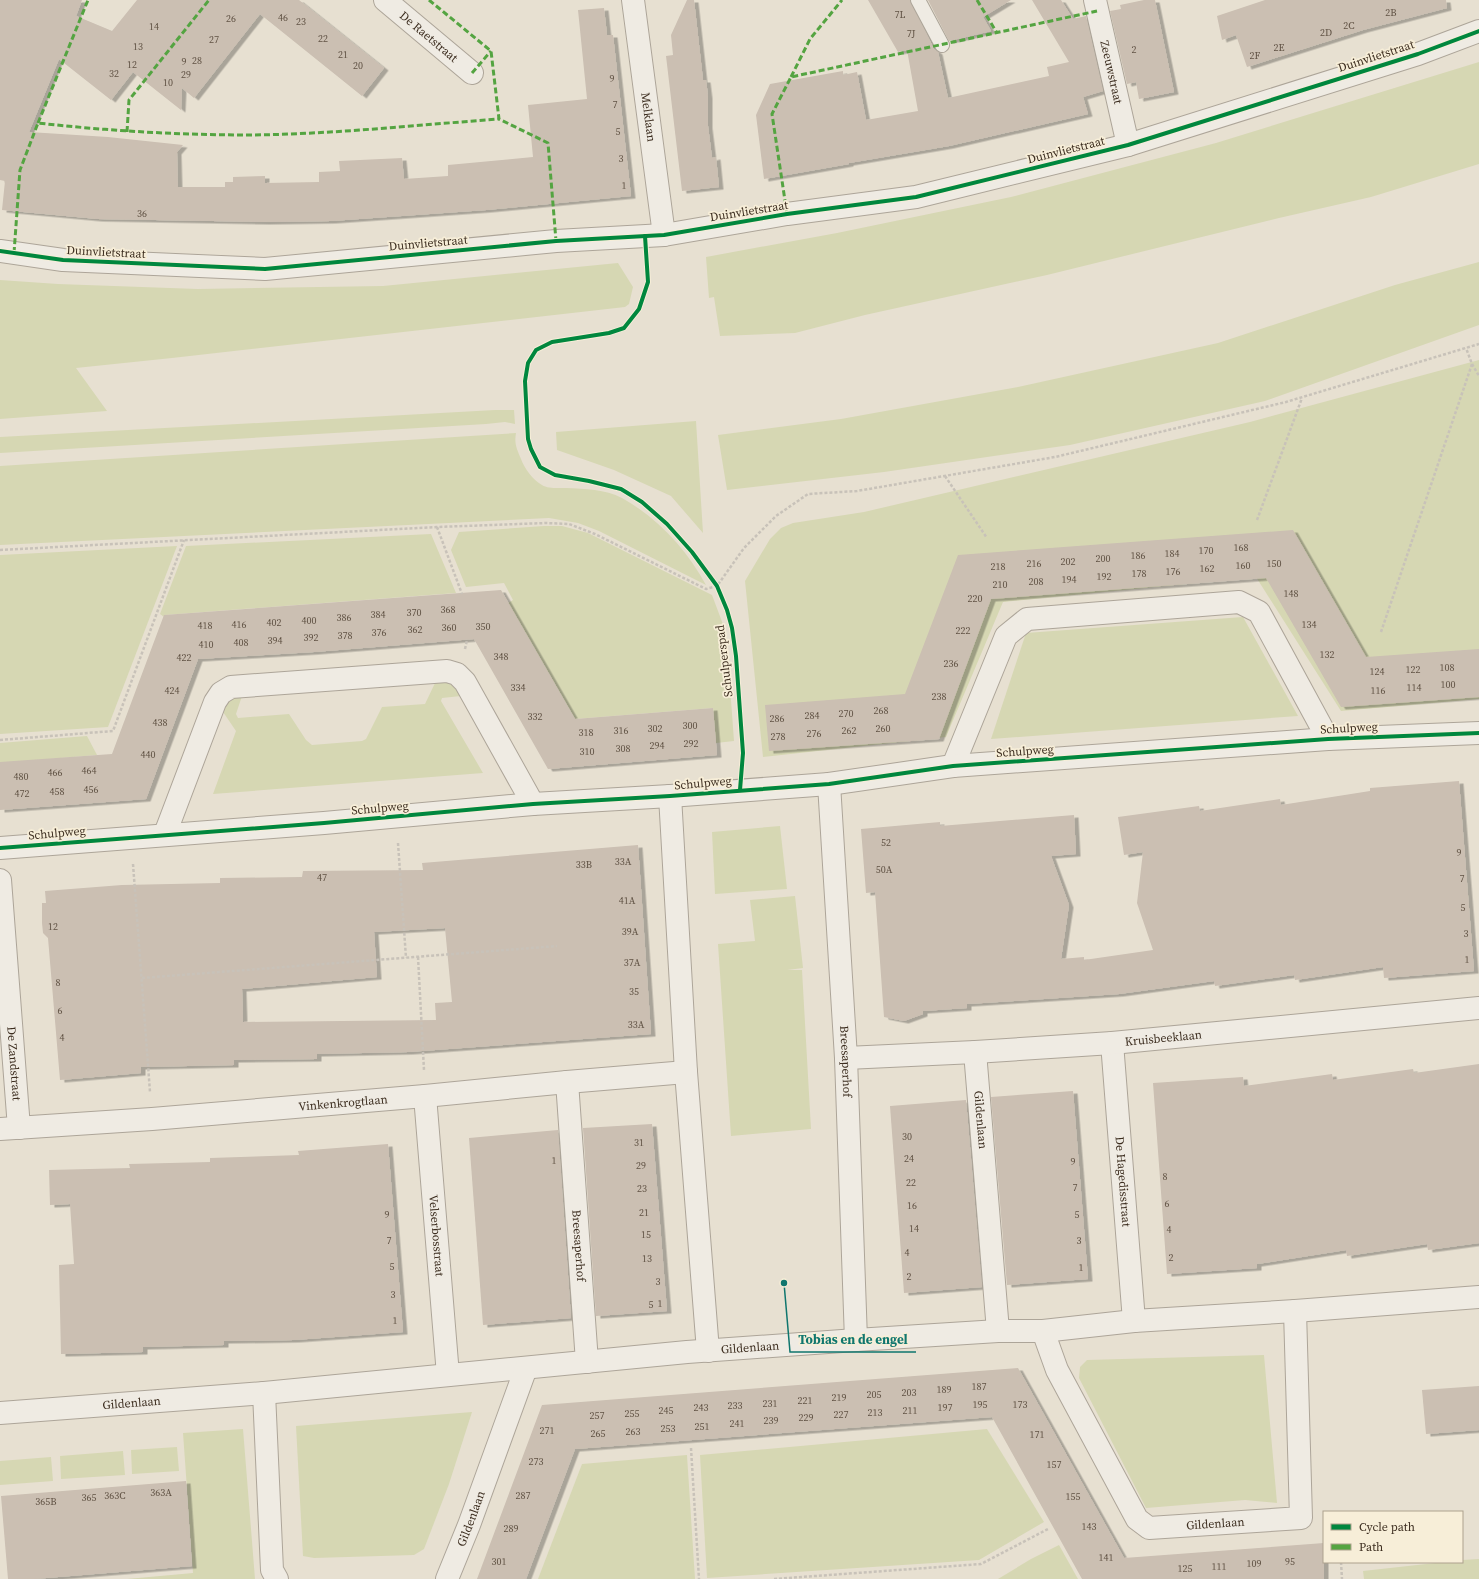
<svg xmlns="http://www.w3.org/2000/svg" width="1479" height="1579" font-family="'Source Serif 4',serif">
<defs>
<filter id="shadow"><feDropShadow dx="4.5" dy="2.5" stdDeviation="0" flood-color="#0004"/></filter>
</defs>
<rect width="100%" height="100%" fill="#e7e0d1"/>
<g fill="#d6d7b3">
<polygon points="1479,62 1479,164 1371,197 1279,218 1047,275 865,315 795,333 720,336 714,297 709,298 706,257 837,233 1011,197 1216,143"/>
<polygon points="1479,262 1479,325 1265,401 1070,445 884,472 727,490 718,435 841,419 1018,387 1218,343 1395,285"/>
<polygon points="618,263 633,287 629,304 625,307 172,358 76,368 107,411 0,419 0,280 58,284 198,289 383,286"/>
<polygon points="1479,360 1479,699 1341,711 1256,577 1003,602 946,737 763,757 745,581 770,539 781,528 793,523 864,512 1250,422"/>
<polygon points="495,410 514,410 515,424 505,422 486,424 0,453 0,437"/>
<polygon points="696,421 703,533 671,496 614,470 557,450 556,432"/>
<path d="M516 433C514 444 517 449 521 459 524 468 534 481 542 485 548 489 559 488 566 488 585 489 605 489 622 498 658 518 687 550 706 585L599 531 578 523 549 518 0 545V466Z"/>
<polygon points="544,526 562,526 588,533 712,595 724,627 727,645 734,741 716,743 713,708 575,719 508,603 513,600 504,583 466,587 451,550 459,532"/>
<polygon points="431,534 456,593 165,615 164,617 160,614 186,546"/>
<polygon points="177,546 108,727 0,734 0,555"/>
<polygon points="1243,617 1298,716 991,739 1026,633"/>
<path d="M436 681C451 683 453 683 461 696L442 698 441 701 483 773 213 794 236 731 221 709 232 698 242 696 236 714 238 718 289 714 306 740 312 745 362 741 366 739 382 707 425 704Z"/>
<polygon points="87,736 97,755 0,763 0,743"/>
<polygon points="780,826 787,889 715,894 712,832"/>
<polygon points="795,896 803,968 787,970 802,970 811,1129 731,1136 718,944 755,941 750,900"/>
<polygon points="1264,1355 1277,1503 1245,1500 1146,1508 1079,1378 1080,1367 1087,1360"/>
<polygon points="472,1412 449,1484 424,1549 414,1555 314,1558 303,1556 296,1426"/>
<polygon points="243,1429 255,1579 127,1579 193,1573 183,1433"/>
<polygon points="987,1429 1044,1522 979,1560 707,1578 700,1455"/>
<polygon points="177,1447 179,1471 132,1474 131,1450"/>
<polygon points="123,1451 125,1475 61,1479 60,1456"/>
<polygon points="687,1455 695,1579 538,1579 582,1464"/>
<polygon points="51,1457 53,1481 0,1485 0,1461"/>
<polygon points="1059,1545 1078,1579 998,1579 1031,1559"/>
<polygon points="1479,1559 1479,1579 1364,1579 1363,1571 1444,1562 1462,1562 1462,1560"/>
</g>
<g fill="#cbbfb2" fill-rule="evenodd" filter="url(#shadow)">
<polygon points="0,0 82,0 76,16 112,31 137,0 299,0 384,68 362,96 260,14 194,98 182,88 181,110 133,72 111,100 59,59 29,132 108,137 183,145 177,152 178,187 225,187 225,182 233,182 233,177 265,176 265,183 319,182 319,172 340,171 339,161 402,158 404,179 448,176 448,165 533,157 528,105 587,99 578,10 604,8 607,35 613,35 631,196 486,210 331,221 265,222 98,219 2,210 5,181 0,180"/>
<polygon points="687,0 694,0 703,80 706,80 708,96 708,126 712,158 716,157 719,187 682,191 666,56 673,55 671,35"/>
<polygon points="868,0 910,0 934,49 938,52 948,98 1049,76 1047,67 1069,62 1032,0 1061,0 1073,19 1086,16 1103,91 1083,97 1088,114 949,146 849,163 849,164 764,179 756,115 770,84 843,71 843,75 857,72 866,120 918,111 907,50 898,52"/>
<polygon points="928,0 1011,0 983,17 991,31 949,41"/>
<polygon points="1144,0 1155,0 1174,92 1139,99 1136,82 1127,84 1110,11 1121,9 1120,5"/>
<polygon points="1265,0 1446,0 1447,8 1363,30 1247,67 1236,35 1222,40 1217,16"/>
<polygon points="1293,530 1366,657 1479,649 1479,697 1341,707 1266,578 991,599 939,739 769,751 765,705 905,694 958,555"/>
<polygon points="501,590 575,719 713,708 717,755 548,769 474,639 314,652 198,659 146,799 0,810 0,762 112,754 164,615"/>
<polygon points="1459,781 1474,971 1384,978 1383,967 1295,980 1294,975 1215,986 1214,981 1119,994 967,1004 967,1008 923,1011 923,1014 904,1021 884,1017 875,892 866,893 861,829 940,822 940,826 1074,815 1076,854 1051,856 1069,905 1061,959 1084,957 1084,960 1153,950 1137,903 1143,852 1124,855 1118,817 1199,806 1200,811 1280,799 1281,805 1370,791 1370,788"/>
<path d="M638 845 651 1034 408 1052 317 1054V1059L234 1060V1065L141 1067V1073L60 1080 48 938 43 933 42 923V903H46L45 891 122 885 220 883V878L302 877 303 871 423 870 422 863ZM445 928 452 1002 435 1003 436 1020 243 1022 242 989 377 977 374 932Z"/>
<polygon points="1479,1064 1479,1243 1428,1250 1427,1244 1347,1256 1346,1250 1257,1264 1257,1268 1167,1274 1153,1083 1243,1077 1244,1086 1332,1074 1333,1080 1413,1069 1414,1073"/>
<polygon points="1073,1091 1088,1279 1007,1285 991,1097"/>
<polygon points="966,1100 982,1287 904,1293 890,1106"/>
<polygon points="652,1124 667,1311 596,1316 583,1128"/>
<polygon points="558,1130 571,1318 483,1325 469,1138"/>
<polygon points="388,1144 403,1332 294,1340 224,1341 224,1345 143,1347 143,1352 61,1354 59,1265 74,1264 70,1204 50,1205 49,1170 130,1168 129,1164 210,1162 210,1158 299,1155 298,1151"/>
<polygon points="1018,1368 1124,1558 1324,1543 1324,1579 1082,1579 992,1417 575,1449 526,1579 477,1579 542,1405"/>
<polygon points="1479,1386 1479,1430 1426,1434 1422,1390"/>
<polygon points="186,1481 192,1566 34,1579 8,1579 1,1496"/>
</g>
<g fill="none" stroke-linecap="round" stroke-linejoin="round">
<defs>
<polyline id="service" points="918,0 942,45"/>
<g id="minor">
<path id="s1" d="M385 0 472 73"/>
<path id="s2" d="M633 0 664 235"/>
<path id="s3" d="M1095 0 1128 145"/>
<polyline points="0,251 63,260 265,269 556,241 664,235 787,214 916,197 1128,145 1418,54 1479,31"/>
<polyline points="953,766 1006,636 1027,619 1239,602 1259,612 1328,739"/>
<path id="s4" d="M829 784 846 1058 856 1340"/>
<polyline points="670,796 686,1072 708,1351"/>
<polyline points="165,834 215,702 221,693 231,687 447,671 457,674 465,682 533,804"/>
<polyline points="0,848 324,823 533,804 670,796 829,784 953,766 1328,739 1479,733"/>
<path id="s5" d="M0 880 19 1128"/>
<path id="s6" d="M1112 1043 1134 1321"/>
<path id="s7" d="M975 1052 998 1331"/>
<path id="s8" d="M846 1058 975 1052 1112 1043 1479 1008"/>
<path id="s9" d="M567 1082 587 1362"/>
<path id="s10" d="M425 1096 448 1375"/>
<path id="s11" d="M0 1129 152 1119 425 1096 567 1082 686 1072"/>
<path id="s12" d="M1043 1331 1057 1370 1137 1519 1149 1528 1301 1518 1295 1311"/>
<polyline points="264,1393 272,1570 277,1579"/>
<path id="s13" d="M0 1413 264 1393 687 1352 856 1340 998 1331H1043L1134 1321 1295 1311 1479 1297"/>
<path id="s14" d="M447 1579 469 1525 526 1368"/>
</g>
</defs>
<use href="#service" stroke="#ada599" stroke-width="16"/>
<use href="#minor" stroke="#ada599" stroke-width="24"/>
<g stroke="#c8c2b9" stroke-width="2.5" stroke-dasharray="3 2" stroke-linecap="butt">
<polyline points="1472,364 1479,376"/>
<polyline points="945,476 987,538"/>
<polyline points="1257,520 1302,398"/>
<polyline points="437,527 462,594"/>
<polyline points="0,550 437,527 546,523 569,524 595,534 706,589 717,586 744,548 776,516 808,494 857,491 1055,457 1286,402 1479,344"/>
<polyline points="1381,632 1472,364 1466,348"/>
<polyline points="465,649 467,640"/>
<polyline points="0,740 113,731 184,540"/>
<polyline points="398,843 406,958"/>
<polyline points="133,864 150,1092"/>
<polyline points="418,957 424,1070"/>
<polyline points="142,978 557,946"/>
<polyline points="691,1448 699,1579"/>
<polyline points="1341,1562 1342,1579"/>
<polyline points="774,1579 981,1564 1048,1529"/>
</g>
<use href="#service" stroke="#efebe3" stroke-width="14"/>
<use href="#minor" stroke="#efebe3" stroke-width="22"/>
<g stroke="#54a441" stroke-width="3" stroke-dasharray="6 3" stroke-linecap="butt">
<polyline points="429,0 491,51 499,119 548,143 556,241"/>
<polyline points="977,0 997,33"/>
<polyline points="472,73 491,51"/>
<polyline points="791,77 810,39 842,0"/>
<polyline points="38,123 88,0"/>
<polyline points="127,132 129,100 209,0"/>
<polyline points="787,214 772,114 791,77 1097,11"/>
<path d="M14 253 20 170 38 123C109 131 180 135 252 135 334 134 417 125 499 119"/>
</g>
<defs>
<g id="cycleway">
<polyline points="645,236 648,282 639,309 624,328 609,333 552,342 536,350 528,363 525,381 528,439 531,449 540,467 555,475 589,481 621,489 642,502 667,524 692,552 717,586 727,610 732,628 736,656 743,753 740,790"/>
<polyline points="0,251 63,260 265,269 556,241 664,235 787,214 916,197 1128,145 1418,54 1479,31"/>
<polyline points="0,848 324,823 533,804 670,796 829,784 953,766 1328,739 1479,733"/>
</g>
</defs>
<use href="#cycleway" stroke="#f7eed8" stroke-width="6"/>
<use href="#cycleway" stroke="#00873e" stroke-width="4"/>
</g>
<g text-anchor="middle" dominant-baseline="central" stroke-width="3.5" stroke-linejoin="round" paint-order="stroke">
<g font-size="10" fill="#605244">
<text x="1391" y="12">2B</text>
<text x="900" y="14">7L</text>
<text x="283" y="17">46</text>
<text x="231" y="18">26</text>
<text x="301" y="21">23</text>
<text x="1349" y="25">2C</text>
<text x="154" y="26">14</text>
<text x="1326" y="32">2D</text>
<text x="911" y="33">7J</text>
<text x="323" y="38">22</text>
<text x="214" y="39">27</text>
<text x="138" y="46">13</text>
<text x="1279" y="47">2E</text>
<text x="1134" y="49">2</text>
<text x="343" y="54">21</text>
<text x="1255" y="55">2F</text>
<text x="197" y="60">28</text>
<text x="184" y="61">9</text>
<text x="132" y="64">12</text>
<text x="358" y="65">20</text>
<text x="114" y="73">32</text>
<text x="186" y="74">29</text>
<text x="612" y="78">9</text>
<text x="168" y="82">10</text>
<text x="615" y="104">7</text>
<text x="618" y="131">5</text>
<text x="621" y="158">3</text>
<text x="624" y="185">1</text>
<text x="142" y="213">36</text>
<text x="1241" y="547">168</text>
<text x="1206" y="550">170</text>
<text x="1172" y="553">184</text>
<text x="1138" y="555">186</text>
<text x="1103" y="558">200</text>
<text x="1068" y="561">202</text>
<text x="1034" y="563">216</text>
<text x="1274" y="563">150</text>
<text x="1243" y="565">160</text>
<text x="998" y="566">218</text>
<text x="1207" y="568">162</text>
<text x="1173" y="571">176</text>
<text x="1139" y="573">178</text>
<text x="1104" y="576">192</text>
<text x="1069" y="579">194</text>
<text x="1036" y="581">208</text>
<text x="1000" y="584">210</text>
<text x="1291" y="593">148</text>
<text x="975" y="598">220</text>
<text x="448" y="609">368</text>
<text x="414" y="612">370</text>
<text x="378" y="614">384</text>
<text x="344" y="617">386</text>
<text x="309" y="620">400</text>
<text x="274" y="622">402</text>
<text x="239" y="624">416</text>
<text x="1309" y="624">134</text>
<text x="205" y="625">418</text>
<text x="483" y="626">350</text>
<text x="449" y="627">360</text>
<text x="415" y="629">362</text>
<text x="963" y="630">222</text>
<text x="379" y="632">376</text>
<text x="345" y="635">378</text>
<text x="311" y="637">392</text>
<text x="275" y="640">394</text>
<text x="241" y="642">408</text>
<text x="206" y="644">410</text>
<text x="1327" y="654">132</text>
<text x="501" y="656">348</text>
<text x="184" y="657">422</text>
<text x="951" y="663">236</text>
<text x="1447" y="667">108</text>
<text x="1413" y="669">122</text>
<text x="1377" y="671">124</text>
<text x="1448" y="684">100</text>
<text x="518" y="687">334</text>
<text x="1414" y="687">114</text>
<text x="172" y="690">424</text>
<text x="1378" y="690">116</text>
<text x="939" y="696">238</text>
<text x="881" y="710">268</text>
<text x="846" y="713">270</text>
<text x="812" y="715">284</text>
<text x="535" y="716">332</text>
<text x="777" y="718">286</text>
<text x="160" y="722">438</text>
<text x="690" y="725">300</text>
<text x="655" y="728">302</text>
<text x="883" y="728">260</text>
<text x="621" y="730">316</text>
<text x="849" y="730">262</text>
<text x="586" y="732">318</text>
<text x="814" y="733">276</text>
<text x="778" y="736">278</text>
<text x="691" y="743">292</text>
<text x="657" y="745">294</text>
<text x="623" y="748">308</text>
<text x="587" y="751">310</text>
<text x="148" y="754">440</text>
<text x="89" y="770">464</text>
<text x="55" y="772">466</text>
<text x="21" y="776">480</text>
<text x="91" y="789">456</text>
<text x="57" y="791">458</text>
<text x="22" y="793">472</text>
<text x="886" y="842">52</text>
<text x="1459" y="852">9</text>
<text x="623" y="861">33A</text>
<text x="584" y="864">33B</text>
<text x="884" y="869">50A</text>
<text x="322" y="877">47</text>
<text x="1462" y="878">7</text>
<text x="627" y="900">41A</text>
<text x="1463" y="907">5</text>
<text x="53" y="926">12</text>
<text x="630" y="931">39A</text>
<text x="1466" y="933">3</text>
<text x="1467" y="959">1</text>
<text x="632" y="962">37A</text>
<text x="58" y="982">8</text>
<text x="634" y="991">35</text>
<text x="60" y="1010">6</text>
<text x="636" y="1024">33A</text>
<text x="62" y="1037">4</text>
<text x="907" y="1136">30</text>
<text x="639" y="1142">31</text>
<text x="909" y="1158">24</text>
<text x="554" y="1160">1</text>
<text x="1073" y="1161">9</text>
<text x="641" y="1165">29</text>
<text x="1165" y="1176">8</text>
<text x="911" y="1182">22</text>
<text x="1075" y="1187">7</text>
<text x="642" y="1188">23</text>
<text x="1167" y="1203">6</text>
<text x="912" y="1205">16</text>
<text x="644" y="1212">21</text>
<text x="387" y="1214">9</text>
<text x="1077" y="1214">5</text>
<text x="914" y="1228">14</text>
<text x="1169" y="1229">4</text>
<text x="646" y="1234">15</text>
<text x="389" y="1240">7</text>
<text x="1079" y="1240">3</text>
<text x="907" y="1252">4</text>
<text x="1171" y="1257">2</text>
<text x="647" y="1258">13</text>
<text x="392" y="1266">5</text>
<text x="1081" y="1267">1</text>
<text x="909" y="1276">2</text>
<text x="658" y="1281">3</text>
<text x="393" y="1294">3</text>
<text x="660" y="1303">1</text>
<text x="651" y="1304">5</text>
<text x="395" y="1320">1</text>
<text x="979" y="1386">187</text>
<text x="944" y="1389">189</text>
<text x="909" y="1392">203</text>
<text x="874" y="1394">205</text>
<text x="839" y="1397">219</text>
<text x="805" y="1400">221</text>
<text x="770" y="1403">231</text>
<text x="980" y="1404">195</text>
<text x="1020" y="1404">173</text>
<text x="735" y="1405">233</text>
<text x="701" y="1407">243</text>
<text x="945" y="1407">197</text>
<text x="666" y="1410">245</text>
<text x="910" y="1410">211</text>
<text x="875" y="1412">213</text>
<text x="632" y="1413">255</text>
<text x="841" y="1414">227</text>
<text x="597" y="1415">257</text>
<text x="806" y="1417">229</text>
<text x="771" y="1420">239</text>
<text x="737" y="1423">241</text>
<text x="702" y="1426">251</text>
<text x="668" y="1428">253</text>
<text x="547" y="1430">271</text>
<text x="633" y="1431">263</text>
<text x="598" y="1433">265</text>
<text x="1037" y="1434">171</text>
<text x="536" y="1461">273</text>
<text x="1054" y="1464">157</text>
<text x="161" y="1492">363A</text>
<text x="115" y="1495">363C</text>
<text x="523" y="1495">287</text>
<text x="1073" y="1496">155</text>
<text x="89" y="1497">365</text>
<text x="46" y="1501">365B</text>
<text x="1089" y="1526">143</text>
<text x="511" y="1528">289</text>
<text x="1106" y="1557">141</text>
<text x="499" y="1561">301</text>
<text x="1290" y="1561">95</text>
<text x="1254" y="1563">109</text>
<text x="1219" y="1566">111</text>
<text x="1185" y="1568">125</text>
</g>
<g font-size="12" fill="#3d2e20" stroke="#f7eed8">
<text stroke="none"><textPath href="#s1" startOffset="57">De Raetstraat</textPath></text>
<text transform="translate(1376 56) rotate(-18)">Duinvlietstraat</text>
<text stroke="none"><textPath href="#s3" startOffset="74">Zeeuwstraat</textPath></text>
<text stroke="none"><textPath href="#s2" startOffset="118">Melklaan</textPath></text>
<text transform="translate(1066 150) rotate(-14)">Duinvlietstraat</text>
<text transform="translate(749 211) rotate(-9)">Duinvlietstraat</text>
<text transform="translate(428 243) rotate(-5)">Duinvlietstraat</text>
<text transform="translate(106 252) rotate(3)">Duinvlietstraat</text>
<text transform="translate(724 661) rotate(-97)">Schulperspad</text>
<text transform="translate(1349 728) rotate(-3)">Schulpweg</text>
<text transform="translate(1025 751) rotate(-4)">Schulpweg</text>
<text transform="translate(703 783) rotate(-5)">Schulpweg</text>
<text transform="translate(380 808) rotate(-5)">Schulpweg</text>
<text transform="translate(57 833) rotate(-5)">Schulpweg</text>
<text stroke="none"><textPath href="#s8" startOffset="318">Kruisbeeklaan</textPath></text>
<text stroke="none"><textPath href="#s4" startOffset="278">Breesaperhof</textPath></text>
<text stroke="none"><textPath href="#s5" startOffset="184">De Zandstraat</textPath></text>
<text stroke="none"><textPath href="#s11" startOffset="344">Vinkenkrogtlaan</textPath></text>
<text stroke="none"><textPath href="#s7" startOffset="68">Gildenlaan</textPath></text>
<text stroke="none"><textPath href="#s6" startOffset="139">De Hagedisstraat</textPath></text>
<text stroke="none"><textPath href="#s10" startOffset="140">Velserbosstraat</textPath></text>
<text stroke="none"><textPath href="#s9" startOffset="164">Breesaperhof</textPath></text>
<text stroke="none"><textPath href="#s13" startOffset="753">Gildenlaan</textPath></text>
<text stroke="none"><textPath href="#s13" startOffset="132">Gildenlaan</textPath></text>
<text stroke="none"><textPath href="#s14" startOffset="65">Gildenlaan</textPath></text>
<text stroke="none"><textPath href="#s12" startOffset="292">Gildenlaan</textPath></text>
</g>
</g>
<path fill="none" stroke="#0f766e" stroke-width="1.5" d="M784 1283L790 1352H916"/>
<circle fill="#0f766e" stroke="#f7eed8" stroke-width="1.5" cx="784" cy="1283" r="4"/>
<g font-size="13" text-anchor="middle" font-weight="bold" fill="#0f766e" stroke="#f7eed8" stroke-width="3.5" stroke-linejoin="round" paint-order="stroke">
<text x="853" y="1344">Tobias en de engel</text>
</g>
<rect x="1323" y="1511" width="140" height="52" fill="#f7eed8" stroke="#ada18e"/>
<rect x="1331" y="1524" width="20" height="6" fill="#00873e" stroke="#ada18e"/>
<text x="1359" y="1531" font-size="12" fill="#3d2e20">Cycle path</text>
<rect x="1331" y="1544" width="20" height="6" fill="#54a441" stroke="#ada18e"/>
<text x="1359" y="1551" font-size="12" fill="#3d2e20">Path</text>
</svg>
